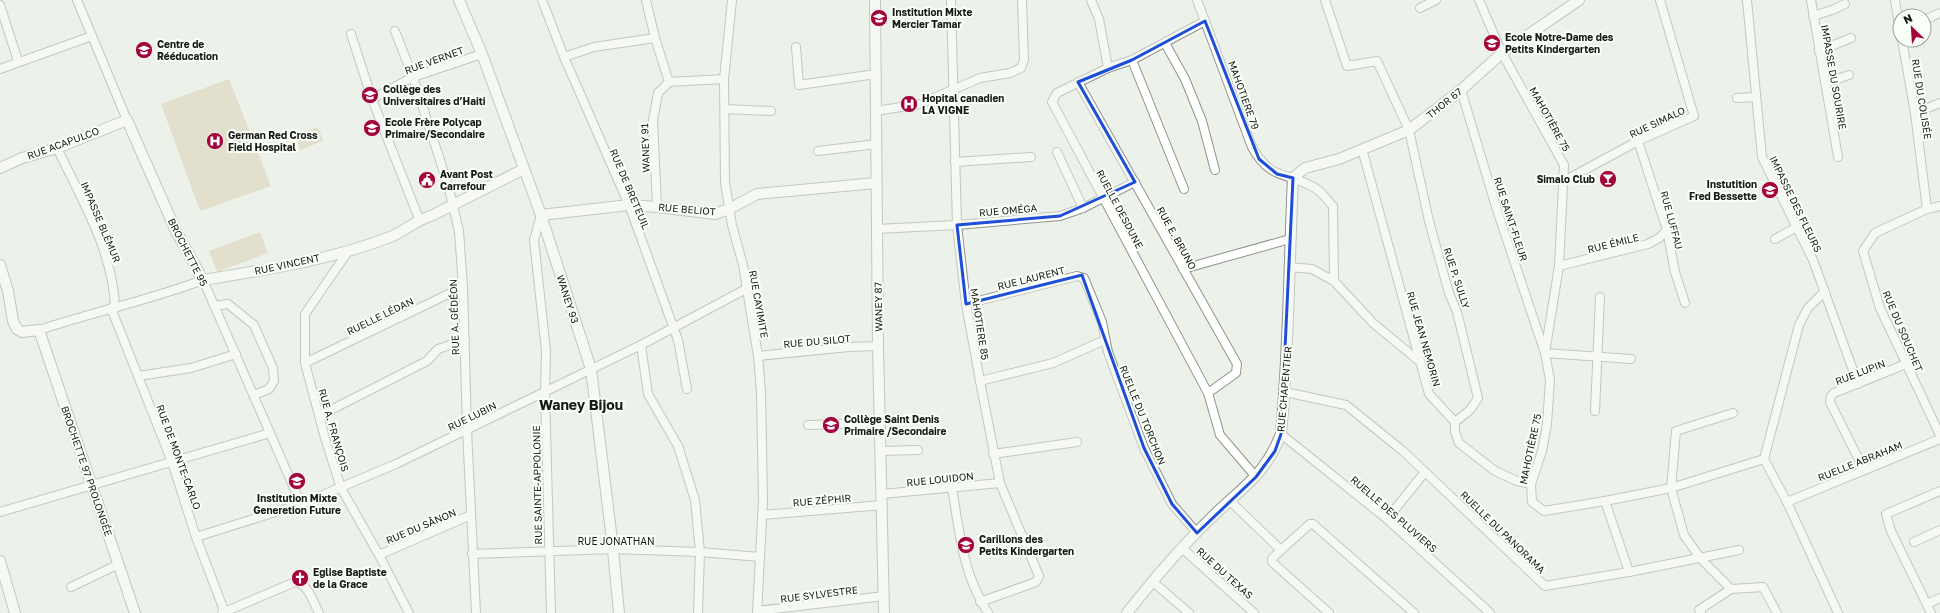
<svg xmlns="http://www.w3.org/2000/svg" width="1940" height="613" font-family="'Golos Text',sans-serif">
<rect width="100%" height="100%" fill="#ecf2e9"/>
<g fill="#d4c7a8">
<polygon points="229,79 271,186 200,211 161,104"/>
<polygon points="318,127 323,141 300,150 296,135"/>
<polygon points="260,232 268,253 217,272 209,251"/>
</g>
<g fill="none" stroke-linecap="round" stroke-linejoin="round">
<defs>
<g id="minor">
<polyline points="77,0 127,120"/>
<polyline points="542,0 564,57 629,205 678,340 687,389"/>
<polyline points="646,0 655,38 669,82 658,93 653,120 657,207"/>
<polyline points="732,0 724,79 725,183 732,225 743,265 758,356 761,392 763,501 757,613"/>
<polyline points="951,0 957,225 966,304 980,381 1000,483 1039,576 1036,582 980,602"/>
<polyline points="1091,0 1099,19 1108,68"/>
<path d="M1197 0 1252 147C1271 181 1286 171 1315 188 1322 192 1327 200 1333 206L1334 281"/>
<polyline points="1325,0 1347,66 1377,61 1409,130 1429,221 1449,293 1457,312 1478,398 1470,410 1455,422"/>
<polyline points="1479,0 1502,53 1564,165 1559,266 1545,353 1550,380 1547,424 1542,451 1531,484 1532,502 1544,511 1605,501 1671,488 1764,459 1787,502 1838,613"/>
<polyline points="1747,0 1762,157 1813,260 1858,384"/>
<polyline points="1811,0 1838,157"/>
<polyline points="1895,0 1900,30"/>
<polyline points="0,5 18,61"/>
<polyline points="1420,8 1436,0"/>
<polyline points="1813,16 1832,10 1845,4"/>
<polyline points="1924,20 1940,13"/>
<polyline points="1205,21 1132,60 1108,68 1057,93 1052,102 1201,380 1208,393 1220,435 1256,477"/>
<polyline points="395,31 413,77 448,185 459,231 463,287 467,430 476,613"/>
<polyline points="351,34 372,99 419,219"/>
<polyline points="1902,40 1915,113 1927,209"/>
<polyline points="1165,43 1185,79 1202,121 1215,170"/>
<polyline points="796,47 799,85 876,74"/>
<polyline points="1819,51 1851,38"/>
<polyline points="564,57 594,47 655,38"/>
<polyline points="1132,60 1184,189"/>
<polyline points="0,69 92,36"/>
<polyline points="669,82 724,79"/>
<polyline points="1078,82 1237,364 1236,373 1208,393"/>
<polyline points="1825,83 1849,75"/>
<polyline points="1461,90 1497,210 1545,353 1631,359"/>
<polyline points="1737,98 1756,97"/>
<polyline points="372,99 413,77 482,54"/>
<polyline points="725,109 771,111"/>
<polyline points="876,111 920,104 980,78 1010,73 1021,68 1024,60 1022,0"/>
<polyline points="1915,113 1940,103"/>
<polyline points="1638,141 1667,230 1675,272 1685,303"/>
<path d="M57 148C80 196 114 253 115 308"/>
<polyline points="1362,149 1429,394 1455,422 1455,432 1459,443 1495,471 1517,481 1531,484"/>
<polyline points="818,151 877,144"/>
<polyline points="1057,152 1083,208"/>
<polyline points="955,162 1031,157"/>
<polyline points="1564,181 1638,141 1694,116 1660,0"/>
<polyline points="1940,206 1927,209 1875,233 1863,251 1880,308 1940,435"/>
<polyline points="541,215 534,240 546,351 545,392 551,613"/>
<polyline points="876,229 957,225 1060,216 1083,208 1135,182"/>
<polyline points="1775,239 1797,227"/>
<polyline points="349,250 305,314 305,363 325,438 341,488 379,555 409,613"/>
<polyline points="1559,266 1648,244 1659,238 1667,230"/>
<polyline points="1289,267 1312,269 1334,281 1373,323 1419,361"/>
<polyline points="1183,269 1290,239"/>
<polyline points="966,304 1077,276 1084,278 1102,322 1108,352 1144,448 1172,504 1197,533"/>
<polyline points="214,306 228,304 254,325 273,368 274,381 269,389 254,395"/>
<polyline points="111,308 172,462 196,537 225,613"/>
<path d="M39 330C93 312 150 300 203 280L301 504"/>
<polyline points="641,345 648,394 678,446 695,500 700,552 698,613"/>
<polyline points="758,356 849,347 878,346"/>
<polyline points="305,363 463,287"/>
<polyline points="138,376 191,368 236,354"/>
<polyline points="980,381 1053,363 1105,340"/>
<polyline points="1285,392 1346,405 1403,451 1545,586 1629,572 1739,550"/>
<polyline points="1595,411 1600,297"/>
<polyline points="319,416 427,361 438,349 465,340"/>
<polyline points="808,425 880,423"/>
<polyline points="1281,434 1387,519 1490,613"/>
<polyline points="881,451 918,450"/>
<polyline points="993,454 1077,442"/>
<polyline points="1764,459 1799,325 1808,308 1825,291"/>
<polyline points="1864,470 1830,402 1831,396 1834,393 1906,364"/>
<path d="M952 487C959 531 963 575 988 613"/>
<polyline points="882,494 1000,483"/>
<polyline points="1230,501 1281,550 1272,559 1272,562 1329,613"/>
<polyline points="1605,501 1629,572"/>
<polyline points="1787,502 1940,439"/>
<polyline points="0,512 270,433"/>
<polyline points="762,515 883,505"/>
<polyline points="1387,519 1425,472"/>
<polyline points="196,537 301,504 396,464 641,345 746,289"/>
<polyline points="1914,542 1940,530"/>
<polyline points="1182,548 1254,613"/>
<polyline points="1281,550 1310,524 1313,524 1414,613"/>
<polyline points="472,554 613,549 700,552 760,557"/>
<polyline points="379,555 471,515"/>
<polyline points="1152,581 1189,613"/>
<polyline points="71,587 119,564"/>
<polyline points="1731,589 1701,559 1684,535 1671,488 1676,431 1733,413"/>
<polyline points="1927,604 1940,598"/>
<polyline points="757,611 884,596"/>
<path d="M222 613 295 582C308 583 313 602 319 613"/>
<polyline points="1701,613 1699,610 1731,589 1763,587 1777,613"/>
<polyline points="1931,613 1891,531 1886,514 1940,491"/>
</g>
<g id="tertiary">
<polyline points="459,0 482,54 541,215 591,369 612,540 619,613"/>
<polyline points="875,0 878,346 884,613"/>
<path d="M0 168 22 158 57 148 127 120 176 231 203 280C265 270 331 260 390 237 405 231 416 220 433 215L524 169"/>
<polyline points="541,215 629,205 657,207 715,214 729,209 757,194 876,183"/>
<polyline points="0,265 8,291 13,321 17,329 22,332 39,330 135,613"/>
<polyline points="0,561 15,613"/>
<path d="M1127 613C1153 580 1180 548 1210 519 1240 489 1265 476 1281 434 1289 348 1289 263 1293 178L1305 168 1339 159 1409 130 1461 90 1502 53 1579 0"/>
</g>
</defs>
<use href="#minor" stroke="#8f948d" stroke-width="10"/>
<use href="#tertiary" stroke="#8f948d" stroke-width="12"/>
<use href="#minor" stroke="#fff" stroke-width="8"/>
<use href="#tertiary" stroke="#fff" stroke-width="10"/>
</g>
<path d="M0 0H1940V613H0ZM1205 21 1259 159 1277 174 1293 178 1281 434 1275 451 1256 477 1197 533 1172 504 1144 448 1082 275 966 304 957 225 1060 216 1135 182 1078 82 1132 60Z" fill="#ecf2e9" fill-opacity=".55" fill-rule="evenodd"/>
<path fill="none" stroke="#1d4ed8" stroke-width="3" stroke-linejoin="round" d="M1205 21 1259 159 1277 174 1293 178 1281 434 1275 451 1256 477 1197 533 1172 504 1144 448 1082 275 966 304 957 225 1060 216 1135 182 1078 82 1132 60Z"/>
<defs>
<symbol id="school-disc" viewBox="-11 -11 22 22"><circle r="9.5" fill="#a2043b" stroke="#fafff8"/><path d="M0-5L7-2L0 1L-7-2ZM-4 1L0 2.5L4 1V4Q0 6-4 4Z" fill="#fff"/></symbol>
<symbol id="hospital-disc" viewBox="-11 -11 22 22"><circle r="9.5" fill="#a2043b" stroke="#fafff8"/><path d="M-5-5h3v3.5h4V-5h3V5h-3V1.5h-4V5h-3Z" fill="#fff"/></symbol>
<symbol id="bar-disc" viewBox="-11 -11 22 22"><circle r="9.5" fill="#a2043b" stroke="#fafff8"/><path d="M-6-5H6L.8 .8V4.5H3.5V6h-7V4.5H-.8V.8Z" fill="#fff"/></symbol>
<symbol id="civic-disc" viewBox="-11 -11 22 22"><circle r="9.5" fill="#a2043b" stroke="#fafff8"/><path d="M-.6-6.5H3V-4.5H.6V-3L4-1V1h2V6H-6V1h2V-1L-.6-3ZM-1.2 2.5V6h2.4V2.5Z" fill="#fff"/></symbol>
<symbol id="church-disc" viewBox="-11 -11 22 22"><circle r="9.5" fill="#a2043b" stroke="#fafff8"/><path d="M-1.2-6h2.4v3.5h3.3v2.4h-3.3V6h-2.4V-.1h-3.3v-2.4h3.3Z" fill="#fff"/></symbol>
</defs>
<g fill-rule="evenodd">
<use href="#school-disc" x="869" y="8" width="20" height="20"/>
<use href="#school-disc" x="1482" y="33" width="20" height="20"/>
<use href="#school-disc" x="134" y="40" width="20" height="20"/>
<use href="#school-disc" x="360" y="85" width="20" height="20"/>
<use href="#hospital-disc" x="899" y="94" width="20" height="20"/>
<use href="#school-disc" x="362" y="118" width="20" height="20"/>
<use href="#hospital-disc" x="205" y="131" width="20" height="20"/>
<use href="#bar-disc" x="1598" y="169" width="20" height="20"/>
<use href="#civic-disc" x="417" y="170" width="20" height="20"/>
<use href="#school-disc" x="1760" y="180" width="20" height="20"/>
<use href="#school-disc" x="821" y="415" width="20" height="20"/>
<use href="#school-disc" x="287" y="471" width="20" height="20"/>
<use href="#school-disc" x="956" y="535" width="20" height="20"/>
<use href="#church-disc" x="290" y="568" width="20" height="20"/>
</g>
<g text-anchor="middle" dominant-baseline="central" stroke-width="4" stroke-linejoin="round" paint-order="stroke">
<g font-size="10" font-weight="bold" fill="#181a17" stroke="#fafff8" text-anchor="start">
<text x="892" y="12">Institution Mixte<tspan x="892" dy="12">Mercier Tamar</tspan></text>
<text x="1505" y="37">Ecole Notre-Dame des<tspan x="1505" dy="12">Petits Kindergarten</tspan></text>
<text x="157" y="44">Centre de<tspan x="157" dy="12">Rééducation</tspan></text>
<text x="383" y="89">Collège des<tspan x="383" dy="12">Universitaires d’Haiti</tspan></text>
<text x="922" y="98">Hopital canadien<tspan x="922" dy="12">LA VIGNE</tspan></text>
<text x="385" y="122">Ecole Frère Polycap<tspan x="385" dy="12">Primaire/Secondaire</tspan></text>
<text x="228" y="135">German Red Cross<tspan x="228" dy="12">Field Hospital</tspan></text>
<text x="440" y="174">Avant Post<tspan x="440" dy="12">Carrefour</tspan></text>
<text x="1595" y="179" text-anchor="end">Simalo Club</text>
<text x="1757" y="184" text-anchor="end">Instutition<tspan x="1757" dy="12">Fred Bessette</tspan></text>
<text x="844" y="419">Collège Saint Denis<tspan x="844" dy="12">Primaire /Secondaire</tspan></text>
<text x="297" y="498" text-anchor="middle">Institution Mixte<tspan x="297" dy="12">Generetion Future</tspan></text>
<text x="979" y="539">Carillons des<tspan x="979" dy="12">Petits Kindergarten</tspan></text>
<text x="313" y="572">Eglise Baptiste<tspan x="313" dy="12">de la Grace</tspan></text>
</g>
<g font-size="10" fill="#181a17" stroke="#fafff8">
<text transform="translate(434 60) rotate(-20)">RUE VERNET</text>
<text transform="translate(1834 77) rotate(80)">IMPASSE DU SOURIRE</text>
<text transform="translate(1244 95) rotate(70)">MAHOTIERE 79</text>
<text transform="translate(1922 99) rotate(81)">RUE DU COLISÉE</text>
<text transform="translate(1444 103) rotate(-39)">THOR 67</text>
<text transform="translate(1550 119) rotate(61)">MAHOTIÈRE 75</text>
<text transform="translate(1657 122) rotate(-25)">RUE SIMALO</text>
<text transform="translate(63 143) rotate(-20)">RUE ACAPULCO</text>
<text transform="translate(645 148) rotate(-92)">WANEY 91</text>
<text transform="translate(630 189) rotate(67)">RUE DE BRETEUIL</text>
<text transform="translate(1796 204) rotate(64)">IMPASSE DES FLEURS</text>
<text transform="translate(687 209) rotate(5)">RUE BELIOT</text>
<text transform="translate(1120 209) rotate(62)">RUELLE DESDUNE</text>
<text transform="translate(1008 210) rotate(-5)">RUE OMÉGA</text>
<text transform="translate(1511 219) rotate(72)">RUE SAINT-FLEUR</text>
<text transform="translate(1672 220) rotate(75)">RUE LUFFAU</text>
<text transform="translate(101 222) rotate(67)">IMPASSE BLÉMUR</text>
<text transform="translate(1177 238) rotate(61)">RUE E. BRUNO</text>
<text transform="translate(1613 243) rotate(-14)">RUE ÉMILE</text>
<text transform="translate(188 252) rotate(63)">BROCHETTE 95</text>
<text transform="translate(287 264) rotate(-12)">RUE VINCENT</text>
<text transform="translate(1031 278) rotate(-14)">RUE LAURENT</text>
<text transform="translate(1457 278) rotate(72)">RUE P. SULLY</text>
<text transform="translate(568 299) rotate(72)">WANEY 93</text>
<text transform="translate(759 304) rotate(80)">RUE CAYIMITE</text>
<text transform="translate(878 307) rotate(-91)">WANEY 87</text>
<text transform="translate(380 316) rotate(-26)">RUELLE LÉDAN</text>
<text transform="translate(454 317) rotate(-92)">RUE A. GÉDÉON</text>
<text transform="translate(980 324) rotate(81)">MAHOTIERE 85</text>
<text transform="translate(1903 331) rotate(67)">RUE DU SOUCHET</text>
<text transform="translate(1424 339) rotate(74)">RUE JEAN NEMORIN</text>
<text transform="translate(817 341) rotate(-5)">RUE DU SILOT</text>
<text transform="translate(1860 372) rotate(-21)">RUE LUPIN</text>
<text transform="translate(1284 389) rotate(-85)">RUE CHAPENTIER</text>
<text transform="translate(1143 415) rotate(68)">RUELLE DU TORCHON</text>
<text transform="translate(472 416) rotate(-26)">RUE LUBIN</text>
<text transform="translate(334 430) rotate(74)">RUE A. FRANÇOIS</text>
<text transform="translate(1530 449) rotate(-78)">MAHOTIÈRE 75</text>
<text transform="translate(179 457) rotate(70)">RUE DE MONTE-CARLO</text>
<text transform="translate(1860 461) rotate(-22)">RUELLE ABRAHAM</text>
<text transform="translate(87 471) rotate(71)">BROCHETTE 97 PROLONGÉE</text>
<text transform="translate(940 479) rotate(-6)">RUE LOUIDON</text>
<text transform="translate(537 485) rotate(-91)">RUE SAINTE-APPOLONIE</text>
<text transform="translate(822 500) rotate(-5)">RUE ZÉPHIR</text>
<text transform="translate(1394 514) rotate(41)">RUELLE DES PLUVIERS</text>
<text transform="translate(421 526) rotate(-23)">RUE DU SÂNON</text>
<text transform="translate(1503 532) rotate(44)">RUELLE DU PANORAMA</text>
<text x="616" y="541">RUE JONATHAN</text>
<text transform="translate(1225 573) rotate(42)">RUE DU TEXAS</text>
<text transform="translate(819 594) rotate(-7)">RUE SYLVESTRE</text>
</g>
<g font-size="14" font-weight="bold" fill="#181a17" stroke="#fafff8">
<text x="581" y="404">Waney Bijou</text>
</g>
</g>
<g transform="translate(1912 28) rotate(335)"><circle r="19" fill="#fafff8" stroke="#a0a39e"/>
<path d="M0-3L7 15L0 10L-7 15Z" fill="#a2043b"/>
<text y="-6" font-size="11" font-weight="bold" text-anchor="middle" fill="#181a17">N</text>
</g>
</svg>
